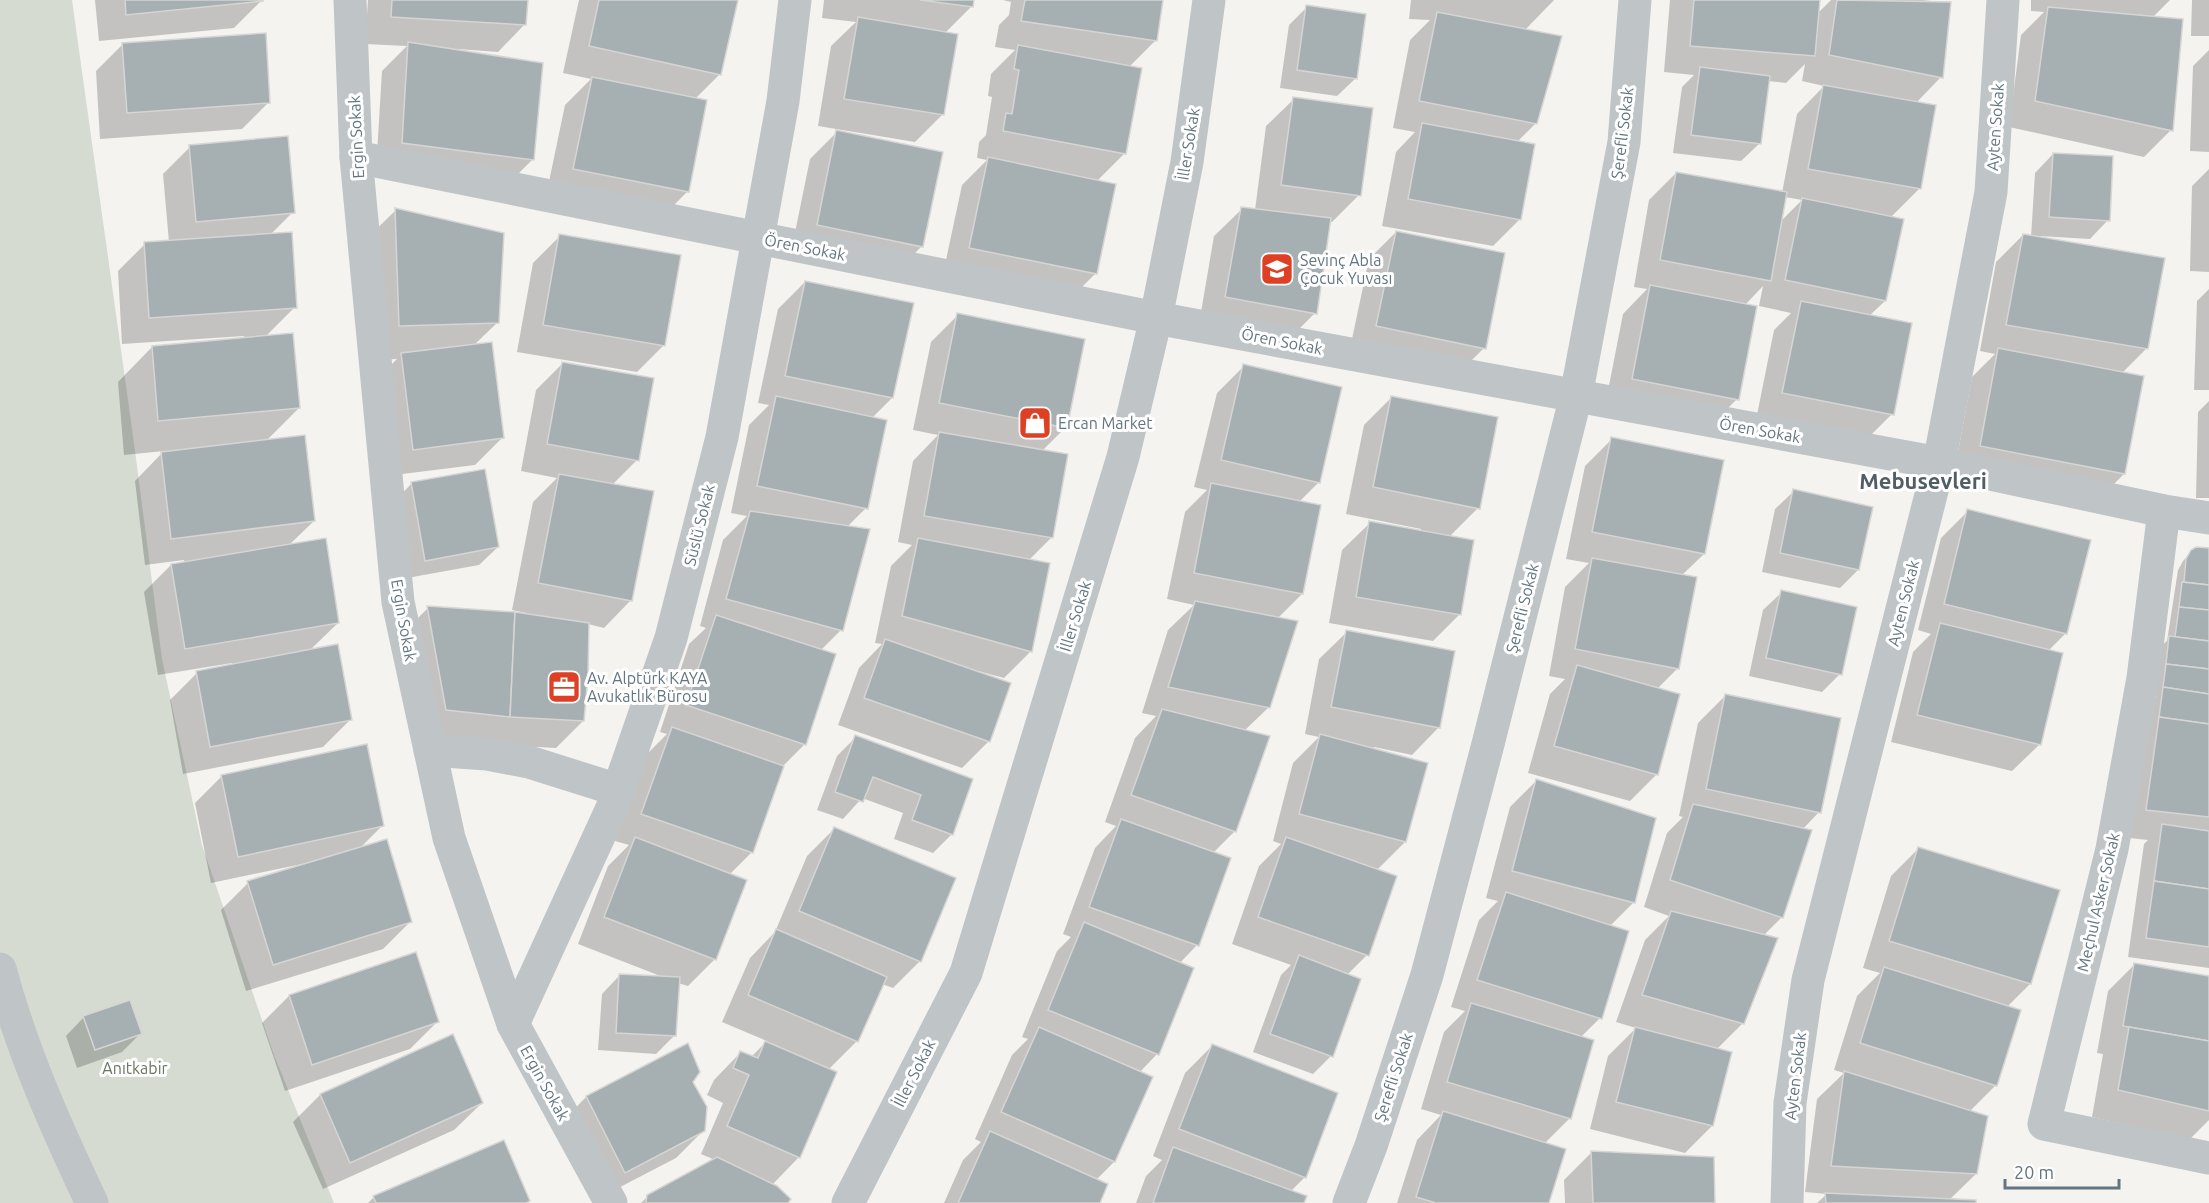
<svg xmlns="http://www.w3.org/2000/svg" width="2209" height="1203" font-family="Ubuntu,sans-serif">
<rect width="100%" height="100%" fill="#f4f3f0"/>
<polygon fill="#d5dbd1" points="0,0 72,0 134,443 162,659 202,845 274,1055 334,1203 0,1203"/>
<g fill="#0003" fill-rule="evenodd">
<polygon points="95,0 261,0 261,1 234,28 99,41"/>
<polygon points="368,0 527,0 525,24 498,52 458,49 532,160 505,187 376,170 382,71 407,46 365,44"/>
<polygon points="579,0 736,0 720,74 695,99 687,192 660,219 546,196 565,105 591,79 563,73"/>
<polygon points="824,0 973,0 972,6 945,33 956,35 942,115 915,142 818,126 831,46 856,22 822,18"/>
<polygon points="1003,0 1161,0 1156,40 1129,67 1125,153 1097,181 1095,274 1068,301 943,274 962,185 987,160 977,158 979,142 986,135 992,97 988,96 991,74 1015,50 995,47 999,25 1009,15 1011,2"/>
<polygon points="1411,0 1554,0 1525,30 1536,123 1517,142 1520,219 1493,246 1382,226 1396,152 1415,132 1393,128 1410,40 1430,20 1409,19"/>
<path d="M1670 0H1818L1817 14 1831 0H1922L1949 3 1941 77 1916 103 1919 189 1890 218 1885 301 1869 316 1892 414 1865 441 1756 420 1774 330 1791 313 1759 306 1763 286 1745 305 1737 399 1710 426 1605 406 1623 314 1647 289 1634 287 1649 200 1676 173 1782 193 1797 114 1824 86 1802 81 1805 64 1786 83 1768 81 1760 143 1741 161 1673 153 1682 87 1694 75 1664 72ZM1785 197 1802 200 1780 222Z"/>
<polygon points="2031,0 2170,0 2152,18 2171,130 2144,157 2009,127 2021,35 2044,12 2031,11"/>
<polygon points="2192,0 2209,0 2209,36 2191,36"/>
<polygon points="1307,7 1356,78 1337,96 1280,88 1289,25"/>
<polygon points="123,44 269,102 242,129 100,139 96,71"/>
<polygon points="2209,50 2209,152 2190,151 2193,66"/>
<polygon points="1294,99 1359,195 1332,222 1329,222 1315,313 1288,340 1199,324 1214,236 1242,209 1255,210 1266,126"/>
<polygon points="837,132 922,246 895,273 791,252 810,159"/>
<polygon points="190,147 293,212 270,235 295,307 265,337 299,408 265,442 314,521 289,545 338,623 309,651 350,720 323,747 183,774 170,700 197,673 233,666 232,663 158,675 144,592 171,565 185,563 184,560 145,565 135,481 164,451 124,455 118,382 152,347 245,339 244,336 122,344 118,271 145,244 169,242 163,174"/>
<polygon points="2053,154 2108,220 2090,239 2039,236 2039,238 2147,348 2122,373 2124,474 2097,501 1954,473 1972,377 1995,354 1980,351 1996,262 2023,235 2031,237 2035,173"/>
<polygon points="2209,169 2209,272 2190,271 2192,186"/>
<polygon points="396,210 497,323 474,345 502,438 475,465 386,476 374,382 397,359 364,360 361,244"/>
<polygon points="1396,232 1484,348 1457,375 1349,353 1369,259"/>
<polygon points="560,236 664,345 637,372 517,352 533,263"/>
<polygon points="805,282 892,398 872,418 866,508 847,527 841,630 820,651 805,744 782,767 752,852 729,875 715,959 688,986 678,983 674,1036 656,1054 598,1050 602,994 620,975 663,977 578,944 608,866 629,845 615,841 645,756 667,734 660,732 689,644 706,628 700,626 723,540 747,516 731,513 749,425 769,405 758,403 778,309"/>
<polygon points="2209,289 2209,390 2194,390 2197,301"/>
<polygon points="958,315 1083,340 1065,428 1042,451 1052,537 1028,561 1031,651 1004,678 978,671 989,741 962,768 838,725 859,668 882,644 875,643 891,566 912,545 898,542 913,461 938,435 913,430 931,342"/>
<polygon points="563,363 637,460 612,485 631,600 604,628 588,624 583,721 556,748 482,744 419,737 401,635 428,608 526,615 526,613 512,610 533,502 557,478 521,471 536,390"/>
<polygon points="1244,366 1340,388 1318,483 1299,502 1302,594 1277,619 1269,707 1244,731 1268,737 1234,832 1213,853 1197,945 1179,964 1157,1054 1139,1073 1114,1162 1096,1180 1098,1203 944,1203 963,1160 981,1142 975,1139 1012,1055 1028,1039 1022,1037 1057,951 1071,937 1063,934 1095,848 1116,826 1105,822 1135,738 1156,716 1142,713 1168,630 1194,605 1167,599 1185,512 1207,490 1194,487 1217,393"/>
<polygon points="1392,397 1478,508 1449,537 1460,614 1433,641 1329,623 1342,550 1370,523 1421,532 1421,529 1346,514 1364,425"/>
<polygon points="2209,401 2209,498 2196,498 2198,412"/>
<polygon points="1612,439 1704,554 1681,576 1678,668 1657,689 1657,774 1630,801 1528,773 1550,694 1565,679 1549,676 1565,587 1589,563 1566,559 1585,466"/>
<polygon points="412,483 498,547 479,565 407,578 394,502"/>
<polygon points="1794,491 1858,570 1840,588 1762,572 1775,509"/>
<polygon points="1968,511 2066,633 2048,651 2040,744 2012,771 1891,742 1913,652 1931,634 1918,630 1941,538"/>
<polygon points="2209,550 2209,968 2128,957 2144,844 2148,840 2120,837 2145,707 2157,696 2155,696 2161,646 2167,641 2178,570 2183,561 2192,551"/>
<polygon points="1782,592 1840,674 1822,692 1749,676 1763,610"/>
<polygon points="1347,632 1439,727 1412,755 1374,747 1373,750 1426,764 1405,842 1376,871 1367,955 1347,975 1331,1056 1313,1074 1253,1052 1281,975 1291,965 1232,944 1259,866 1281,844 1273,841 1293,763 1319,737 1305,734 1319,659"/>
<polygon points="1725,696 1819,812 1802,830 1782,917 1763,936 1743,1023 1717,1049 1730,1053 1712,1126 1685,1153 1590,1129 1608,1056 1636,1028 1616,1022 1645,940 1669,916 1644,907 1667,833 1683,817 1679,816 1698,723"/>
<polygon points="856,737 971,780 951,835 933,853 894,839 903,813 862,798 843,819 817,810 837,756"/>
<polygon points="222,776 382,826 360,848 410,922 383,949 246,991 221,910 248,883 303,866 302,864 211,883 195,803"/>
<polygon points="1537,780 1634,902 1610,926 1600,1018 1581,1037 1570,1118 1544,1144 1547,1203 1397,1203 1417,1140 1441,1115 1421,1109 1444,1032 1465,1011 1451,1007 1479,920 1498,901 1486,898 1510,807"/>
<polygon points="834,829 920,961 893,988 882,984 857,1041 828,1070 799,1157 772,1185 786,1203 641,1203 648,1196 715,1160 701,1154 723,1103 707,1095 714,1080 741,1052 751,1057 767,1041 722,1022 750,958 775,932 807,856"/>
<polygon points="1918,849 2030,984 2007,1007 1996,1085 1969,1112 1976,1174 1949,1200 1975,1203 1817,1203 1827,1194 1805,1192 1817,1099 1844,1073 1834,1070 1857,996 1880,973 1863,968 1891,876"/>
<polygon points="415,954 437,1022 410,1049 285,1091 262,1023 289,996"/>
<polygon points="2135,964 2209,977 2209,1120 2190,1139 2092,1117 2103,1054 2097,1053 2108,991"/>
<polygon points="84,1017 140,1034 122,1052 77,1068 66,1036"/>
<polygon points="687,1045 691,1082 703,1131 676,1158 597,1199 559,1125 586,1097"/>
<polygon points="1212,1046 1305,1177 1291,1191 1303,1203 1136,1203 1146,1176 1162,1160 1153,1156 1185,1073"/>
<polygon points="320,1095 482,1103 454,1130 323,1189 293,1122"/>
<polygon points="1591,1153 1714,1203 1565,1203 1564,1180"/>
<polygon points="374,1197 528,1201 526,1203 368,1203"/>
</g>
<g fill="#a6afb2" stroke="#d5d5d3" stroke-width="1.5">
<polygon points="125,0 263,0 263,1 126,15"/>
<polygon points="392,0 528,0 526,25 391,17"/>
<polygon points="599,0 738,0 721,75 589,46"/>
<polygon points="920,0 974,0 973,7"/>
<polygon points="1025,0 1163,0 1157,41 1021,21"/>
<polygon points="1694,0 1820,0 1815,56 1690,46"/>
<polygon points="1837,0 1951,2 1943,78 1829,55"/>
<polygon points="1306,5 1366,14 1357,79 1297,70"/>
<polygon points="2048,7 2183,19 2173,131 2035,101"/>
<polygon points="1437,12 1562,36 1537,124 1419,101"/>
<polygon points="858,17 958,34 944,115 844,99"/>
<polygon points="266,33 270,103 127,113 122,43"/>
<polygon points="408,42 543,63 534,160 402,143"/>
<polygon points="1018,45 1142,68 1126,154 1003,131 1006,113 1012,114 1019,70 1014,69"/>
<polygon points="1700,67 1770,76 1761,144 1691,135"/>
<polygon points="592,77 707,100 689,192 573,169"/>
<polygon points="1823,85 1936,105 1921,189 1808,169"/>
<polygon points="1293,97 1373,108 1361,196 1281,185"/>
<polygon points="1422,123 1535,144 1521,220 1408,199"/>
<polygon points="836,130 943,152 923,247 817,225"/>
<polygon points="288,136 295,213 196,222 189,145"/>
<polygon points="2053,153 2113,156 2110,221 2049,217"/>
<polygon points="988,157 1116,184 1097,274 969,248"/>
<polygon points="1676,172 1787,192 1771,281 1660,260"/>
<polygon points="1802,198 1904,219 1886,301 1785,280"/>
<polygon points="1241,207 1331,218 1317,314 1225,297"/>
<polygon points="395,208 504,233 499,323 399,326"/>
<polygon points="1396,231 1505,253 1486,349 1376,326"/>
<polygon points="292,232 297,308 149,318 144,242"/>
<polygon points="559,234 681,255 665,346 543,325"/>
<polygon points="2023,234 2165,258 2148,349 2006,325"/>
<polygon points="805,281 914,303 893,398 785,376"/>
<polygon points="1650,285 1757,306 1739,400 1632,379"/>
<polygon points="1801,301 1912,323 1894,415 1782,393"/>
<polygon points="957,313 1085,339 1067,428 939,403"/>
<polygon points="293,333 300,408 158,421 152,346"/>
<polygon points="492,342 504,438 413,450 401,353"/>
<polygon points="1998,348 2144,376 2125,474 1980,446"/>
<polygon points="562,362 654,378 639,461 547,444"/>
<polygon points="1243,364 1342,387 1320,483 1221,460"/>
<polygon points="776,396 887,420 868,509 757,486"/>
<polygon points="1391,396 1498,417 1480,509 1373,487"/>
<polygon points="939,432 1068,454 1053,538 924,516"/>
<polygon points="305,435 315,521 171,539 161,452"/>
<polygon points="1611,437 1724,460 1705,554 1592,532"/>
<polygon points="485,469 499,547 425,561 411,482"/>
<polygon points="559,474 654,491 632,601 538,583"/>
<polygon points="1211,483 1321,505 1303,594 1194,573"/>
<polygon points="1793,489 1873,507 1859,570 1780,553"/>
<polygon points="1967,509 2091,540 2067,634 1944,604"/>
<polygon points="750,511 870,529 843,631 726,599"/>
<polygon points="1369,521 1474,540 1461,615 1356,597"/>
<polygon points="326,538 339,623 185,649 171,564"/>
<polygon points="918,538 1050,563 1032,652 902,616"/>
<polygon points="2196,547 2209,548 2209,585 2184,582 2186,559 2191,550"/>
<polygon points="1592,558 1697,577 1679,669 1575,649"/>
<polygon points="2182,582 2209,585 2209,610 2179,607"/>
<polygon points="1781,590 1857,607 1842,675 1766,658"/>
<polygon points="1195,601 1298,621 1270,708 1168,687"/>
<polygon points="427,606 515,612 510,717 446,710"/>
<polygon points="2179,607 2209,610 2209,641 2175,637"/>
<polygon points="515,612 589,623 588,674 584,721 510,717"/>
<polygon points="716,615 836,654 806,745 686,705"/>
<polygon points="1940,623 2063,653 2041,745 1917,715"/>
<polygon points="1346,630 1455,651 1440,728 1331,707"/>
<polygon points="2169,636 2209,641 2209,669 2166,664"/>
<polygon points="885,639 1011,683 990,742 864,698"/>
<polygon points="338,644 352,720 210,747 196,671"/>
<polygon points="2166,664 2209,669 2209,694 2163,687"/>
<polygon points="1577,665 1680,694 1658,775 1554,746"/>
<polygon points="2163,687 2209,694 2209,724 2159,717"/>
<polygon points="1725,694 1841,718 1821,813 1706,789"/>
<polygon points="1162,709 1270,736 1236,832 1131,795"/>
<polygon points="2159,717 2209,724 2209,817 2146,810"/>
<polygon points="672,727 784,766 753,853 641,814"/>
<polygon points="1320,734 1428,763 1406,842 1299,814"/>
<polygon points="855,735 973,779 953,835 912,820 921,795 873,777 863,802 835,792"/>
<polygon points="367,744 384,826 238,857 221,775"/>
<polygon points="1536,779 1656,818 1635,903 1512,871"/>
<polygon points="1693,804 1812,830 1783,918 1670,880"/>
<polygon points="1121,819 1231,858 1199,946 1089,907"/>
<polygon points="2162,824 2209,831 2209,889 2154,881"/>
<polygon points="834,827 956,878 921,962 799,911"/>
<polygon points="635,837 747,880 716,960 604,917"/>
<polygon points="1286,837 1397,876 1369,956 1258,917"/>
<polygon points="387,839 412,922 273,965 247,881"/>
<polygon points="1918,847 2060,890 2031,984 1889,941"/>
<polygon points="2154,881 2209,889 2209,947 2146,938"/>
<polygon points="1506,892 1629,931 1602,1019 1477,980"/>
<polygon points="1671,911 1778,938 1744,1024 1642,995"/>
<polygon points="1084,922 1194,968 1159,1055 1048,1010"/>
<polygon points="776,929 887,977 858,1042 748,995"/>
<polygon points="416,952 439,1022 312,1065 289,995"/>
<polygon points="1299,955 1361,979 1333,1057 1270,1034"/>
<polygon points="2134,963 2209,976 2209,1041 2123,1026"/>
<polygon points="1884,967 2021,1010 1997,1086 1860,1043"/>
<polygon points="619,974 680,977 676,1036 616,1033"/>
<polygon points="130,1000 142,1034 95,1050 83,1016"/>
<polygon points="1471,1003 1594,1040 1571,1119 1447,1082"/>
<polygon points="1039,1027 1153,1077 1115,1162 1001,1112"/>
<polygon points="1635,1027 1732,1052 1713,1126 1616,1102"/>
<polygon points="2129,1027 2209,1041 2209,1111 2118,1090"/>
<polygon points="453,1034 483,1103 350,1163 320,1094"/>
<polygon points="765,1041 837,1072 800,1158 727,1126 749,1075 733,1068 740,1051 758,1058"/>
<polygon points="688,1043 700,1072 693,1082 707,1107 705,1131 625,1173 586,1096"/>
<polygon points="1212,1044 1338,1093 1306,1178 1179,1129"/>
<polygon points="1844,1071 1988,1116 1977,1174 1831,1166"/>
<polygon points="1443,1111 1566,1149 1549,1203 1436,1203 1416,1197"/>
<polygon points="990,1131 1108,1184 1100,1203 958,1203"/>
<polygon points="504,1140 530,1201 526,1203 376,1203 373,1196"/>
<polygon points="1173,1147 1307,1196 1304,1203 1153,1203"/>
<polygon points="1591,1151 1714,1157 1715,1203 1593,1203"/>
<polygon points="717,1157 777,1186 791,1199 788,1203 646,1203 647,1195"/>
<polygon points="1825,1193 1976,1200 1976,1203 1826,1203"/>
</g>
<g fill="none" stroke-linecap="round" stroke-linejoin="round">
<g stroke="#bfc4c6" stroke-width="33">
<polyline points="350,0 356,157 398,602 449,838 513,1024 611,1203"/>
<polyline points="356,157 1156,318 1939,463 2164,511 2209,518"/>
<polyline points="2164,511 2143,678 2112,849 2044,1124 2209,1158"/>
<polyline points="430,750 487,754 529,762 618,790"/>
<path d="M0 969C22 1051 56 1127 92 1203"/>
<polyline points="513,1024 612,808 671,638 722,437 783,101 795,0"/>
<polyline points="848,1203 966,973 1123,457 1156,318 1187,162 1209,0"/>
<polyline points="1349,1203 1371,1146 1427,975 1487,748 1576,396 1624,142 1635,0"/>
<polyline points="1787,1203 1790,1103 1808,980 1939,463 1991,192 2003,0"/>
</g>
</g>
<defs>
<symbol id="school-square" viewBox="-11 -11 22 22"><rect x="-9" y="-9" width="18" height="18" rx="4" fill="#de4025" stroke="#fff"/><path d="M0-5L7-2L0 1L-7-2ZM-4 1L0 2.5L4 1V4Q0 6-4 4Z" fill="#fff"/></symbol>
<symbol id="shop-square" viewBox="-11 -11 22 22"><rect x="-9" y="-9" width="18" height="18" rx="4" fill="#de4025" stroke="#fff"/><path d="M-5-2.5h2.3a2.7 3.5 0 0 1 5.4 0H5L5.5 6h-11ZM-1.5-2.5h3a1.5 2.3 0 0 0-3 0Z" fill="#fff"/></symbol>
<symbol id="office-square" viewBox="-11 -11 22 22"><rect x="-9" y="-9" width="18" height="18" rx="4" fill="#de4025" stroke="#fff"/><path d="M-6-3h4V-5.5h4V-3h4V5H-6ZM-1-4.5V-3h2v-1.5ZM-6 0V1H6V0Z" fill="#fff"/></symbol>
</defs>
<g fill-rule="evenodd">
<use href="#school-square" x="1258" y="250" width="38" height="38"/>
<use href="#shop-square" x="1016" y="404" width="38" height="38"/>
<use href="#office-square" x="545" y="668" width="38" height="38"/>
</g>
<g text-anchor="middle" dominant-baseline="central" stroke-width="6" stroke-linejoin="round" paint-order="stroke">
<g font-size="16" fill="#637680" stroke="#fff">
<text transform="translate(1995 127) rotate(-86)">Ayten Sokak</text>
<text transform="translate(1622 133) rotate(-83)">Şerefli Sokak</text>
<text transform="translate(356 137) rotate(-93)">Ergin Sokak</text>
<text transform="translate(1188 144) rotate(-81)">İller Sokak</text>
<text transform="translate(805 247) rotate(11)">Ören Sokak</text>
<text transform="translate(1282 341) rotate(11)">Ören Sokak</text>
<text transform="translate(1760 430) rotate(10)">Ören Sokak</text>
<text transform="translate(699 525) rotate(-76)">Süslü Sokak</text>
<text transform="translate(1903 603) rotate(-76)">Ayten Sokak</text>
<text transform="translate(1522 608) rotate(-76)">Şerefli Sokak</text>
<text transform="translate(1075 616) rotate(-73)">İller Sokak</text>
<text transform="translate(404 620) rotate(80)">Ergin Sokak</text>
<text transform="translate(2098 902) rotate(-77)">Meçhul Asker Sokak</text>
<text transform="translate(914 1073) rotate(-63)">İller Sokak</text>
<text transform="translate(1795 1076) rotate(-83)">Ayten Sokak</text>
<text transform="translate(1393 1077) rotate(-72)">Şerefli Sokak</text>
<text transform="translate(545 1083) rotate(61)">Ergin Sokak</text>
</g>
<g font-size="16" fill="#637680" stroke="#fff" text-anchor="start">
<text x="1300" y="260">Sevinç Abla<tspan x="1300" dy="18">Çocuk Yuvası</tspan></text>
<text x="1058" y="423">Ercan Market</text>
<text x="587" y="678">Av. Alptürk KAYA<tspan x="587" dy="18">Avukatlık Bürosu</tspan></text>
</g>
<g font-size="16" fill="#687762" stroke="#fff">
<text x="135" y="1068">Anıtkabir</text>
</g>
<g font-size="22" font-weight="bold" fill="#515e65" stroke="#fff">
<text x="1923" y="480">Mebusevleri</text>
</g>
</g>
<path d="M2005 1179v9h114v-9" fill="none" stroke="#637680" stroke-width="3"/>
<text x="2014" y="1179" font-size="18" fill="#637680" stroke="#ffffff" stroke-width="4.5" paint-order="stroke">20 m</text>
</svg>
